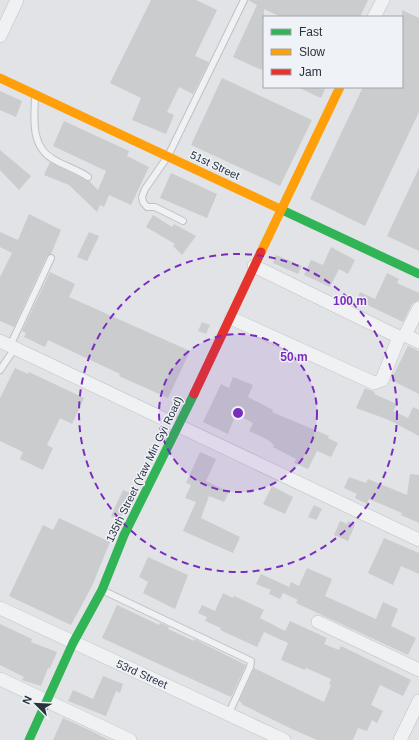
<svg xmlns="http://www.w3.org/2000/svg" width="419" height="740" font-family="Helvetica,sans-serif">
<rect width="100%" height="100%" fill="#e1e3e6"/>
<g fill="#caccce">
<polygon points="151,0 196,0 217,10 195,56 209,62 193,94 179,87 167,112 174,115 166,134 132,120 141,98 110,83"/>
<polygon points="248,0 368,0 360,17 281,17 264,9 264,71 233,57 257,5"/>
<polygon points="402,10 419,18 419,112 365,226 310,199 363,87 402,87"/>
<polygon points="222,78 312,120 280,186 191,145"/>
<polygon points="297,87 326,87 321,98"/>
<polygon points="0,91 22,101 16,117 0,110"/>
<polygon points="64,121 129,151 127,156 149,167 131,205 109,195 104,207 100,205 97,212 69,185 44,175 50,162 89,181 98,190 106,171 53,146"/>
<polygon points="0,150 31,176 19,190 0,170"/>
<polygon points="419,168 419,251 387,236"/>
<polygon points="171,173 217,194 207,218 160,198"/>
<polygon points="29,214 61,230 51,254 47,256 14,327 0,321 0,277 12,253 0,247 0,232 18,240"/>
<polygon points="153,215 172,227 174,224 196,236 182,255 173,246 175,244 146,227"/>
<polygon points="89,232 99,236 87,261 77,257"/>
<polygon points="331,247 355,260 348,274 339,269 330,287 304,275 311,260 323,265"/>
<polygon points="276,255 302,266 298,274 273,263"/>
<polygon points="50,272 75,284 69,297 190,351 168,398 119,376 120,374 48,340 45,347 24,337 26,333 22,331"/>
<polygon points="387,273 399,279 397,283 419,293 419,300 412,304 403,322 357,300 360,292 375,299"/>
<polygon points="202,322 210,325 206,334 198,331"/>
<polygon points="408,346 419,351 419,394 391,380"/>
<polygon points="15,368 28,374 29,372 84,398 72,424 60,418 47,445 53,448 43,470 20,459 23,452 0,441 0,398"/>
<polygon points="233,377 253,385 248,397 273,410 272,412 329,436 328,438 338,443 331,457 317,451 308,469 294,463 296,459 273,447 274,445 268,440 249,431 253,423 236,414 228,434 203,422 221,384 229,388"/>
<polygon points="365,388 375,392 374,394 397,404 393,411 408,418 413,407 419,410 419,436 389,420 356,408"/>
<polygon points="200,452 216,459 206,481 229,492 224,502 209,496 201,518 240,537 233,553 183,531 196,502 185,498 191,485 186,483"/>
<polygon points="410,474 419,475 419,523 401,515 402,513 369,499 367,504 355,498 357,494 344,488 349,477 366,483 368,479 407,495"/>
<polygon points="272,486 293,497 285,514 263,504"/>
<polygon points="123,490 133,494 120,520 111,516"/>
<polygon points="314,505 322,509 316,520 308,517"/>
<polygon points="59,518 110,542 92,586 71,625 9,596 43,525 53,530"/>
<polygon points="340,521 347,524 348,521 355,525 348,541 334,535"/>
<polygon points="384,538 419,553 419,574 401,566 393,585 368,573"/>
<polygon points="148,557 188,575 175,609 143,593 148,582 139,577"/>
<polygon points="307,568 332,579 325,596 376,619 383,602 398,609 391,626 416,638 408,655 296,603 298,600 283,593 280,599 269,594 271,590 256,584 261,574 289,587 291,582 299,586"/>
<polygon points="223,593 233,598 234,596 264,610 260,618 285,631 290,621 327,638 324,644 339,650 341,646 411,680 403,696 380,685 371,705 383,711 377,723 372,720 367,731 358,728 353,740 317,740 294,730 241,704 242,703 239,701 254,668 324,702 331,685 329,684 331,679 306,668 305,670 281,660 288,643 264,632 257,647 220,630 221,628 205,621 207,617 198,613 202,605 215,611"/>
<polygon points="117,605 159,625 160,623 169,627 168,629 194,641 194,639 246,665 231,697 102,638"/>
<polygon points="0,624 32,639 31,642 57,652 50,668 48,668 41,686 22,680 24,677 0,665"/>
<polygon points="103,676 123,684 120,693 116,691 106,716 68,701 73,690 93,699"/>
<polygon points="63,718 87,729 109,740 53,740"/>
</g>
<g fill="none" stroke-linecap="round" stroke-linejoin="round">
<defs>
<g id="lane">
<path d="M35 98C34 119 31 147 53 159 64 166 77 169 88 177"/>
<polyline points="183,221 155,207 147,207 143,202 142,197 145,189 168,156 244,0"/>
<polyline points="10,346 51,258"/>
<polyline points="0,370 15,348"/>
<polyline points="104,591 251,661 250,667 229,713"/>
</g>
<g id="street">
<polyline points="374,17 383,0"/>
<polyline points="0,36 17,0"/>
<polyline points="254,266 399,337 405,335 419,308"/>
<polyline points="231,318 374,383 382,380 399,337"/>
<polyline points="405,335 419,342"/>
<polyline points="0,341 419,540"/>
<polyline points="0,608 284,740"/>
<polyline points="318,622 419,670"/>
<polyline points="0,679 130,740"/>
<polyline points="400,740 419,701"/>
</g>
</defs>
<use href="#lane" stroke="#bfc1c4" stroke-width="8"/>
<use href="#street" stroke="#bfc1c4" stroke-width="14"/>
<use href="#lane" stroke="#f0f1f3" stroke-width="6"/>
<use href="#street" stroke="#f0f1f3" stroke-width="13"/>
<g stroke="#30b455" stroke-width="9">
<polyline points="280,209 419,274"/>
<polyline points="29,740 73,643 102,590 124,535 194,394"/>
</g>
<g stroke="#ff9f0a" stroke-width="9">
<polyline points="0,78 280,209"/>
<polyline points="261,252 340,87"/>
</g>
<polyline stroke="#e5322d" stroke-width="9" points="194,394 261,252"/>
</g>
<circle cx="238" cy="413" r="79" fill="#7b2cbf" fill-opacity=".12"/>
<g fill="none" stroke="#7b2cbf" stroke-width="2" stroke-dasharray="7 5">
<circle cx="238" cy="413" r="79"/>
<circle cx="238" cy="413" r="159"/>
</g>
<g text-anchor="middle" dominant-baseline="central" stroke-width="3" stroke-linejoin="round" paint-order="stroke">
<g font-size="11" fill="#29323f" stroke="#eff2f6">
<text transform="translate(215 165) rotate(25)">51st Street</text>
<text transform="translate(144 469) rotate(-64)">135th Street (Yaw Min Gyi Road)</text>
<text transform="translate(142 674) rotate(24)">53rd Street</text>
</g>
</g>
<circle cx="238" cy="413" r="6" fill="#7b2cbf" stroke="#eff2f6" stroke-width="2"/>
<g font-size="12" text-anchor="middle" font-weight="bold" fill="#7b2cbf" stroke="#eff2f6" stroke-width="3" stroke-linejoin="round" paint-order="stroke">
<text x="350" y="305">100 m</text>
<text x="294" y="361">50 m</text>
</g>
<rect x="263" y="16" width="140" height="72" fill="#eff2f6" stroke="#a0a5ad"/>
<rect x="271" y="29" width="20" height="6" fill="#30b455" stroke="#a0a5ad"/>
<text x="299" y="36" font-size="12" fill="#29323f">Fast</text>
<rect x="271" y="49" width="20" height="6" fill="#ff9f0a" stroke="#a0a5ad"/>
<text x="299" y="56" font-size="12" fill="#29323f">Slow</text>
<rect x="271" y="69" width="20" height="6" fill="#e5322d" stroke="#a0a5ad"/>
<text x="299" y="76" font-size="12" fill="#29323f">Jam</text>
<g transform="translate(36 704) rotate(294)" stroke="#eff2f6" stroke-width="3" paint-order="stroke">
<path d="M0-3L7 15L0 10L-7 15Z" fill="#29323f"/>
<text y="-6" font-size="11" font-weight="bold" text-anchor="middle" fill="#29323f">N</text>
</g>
</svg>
